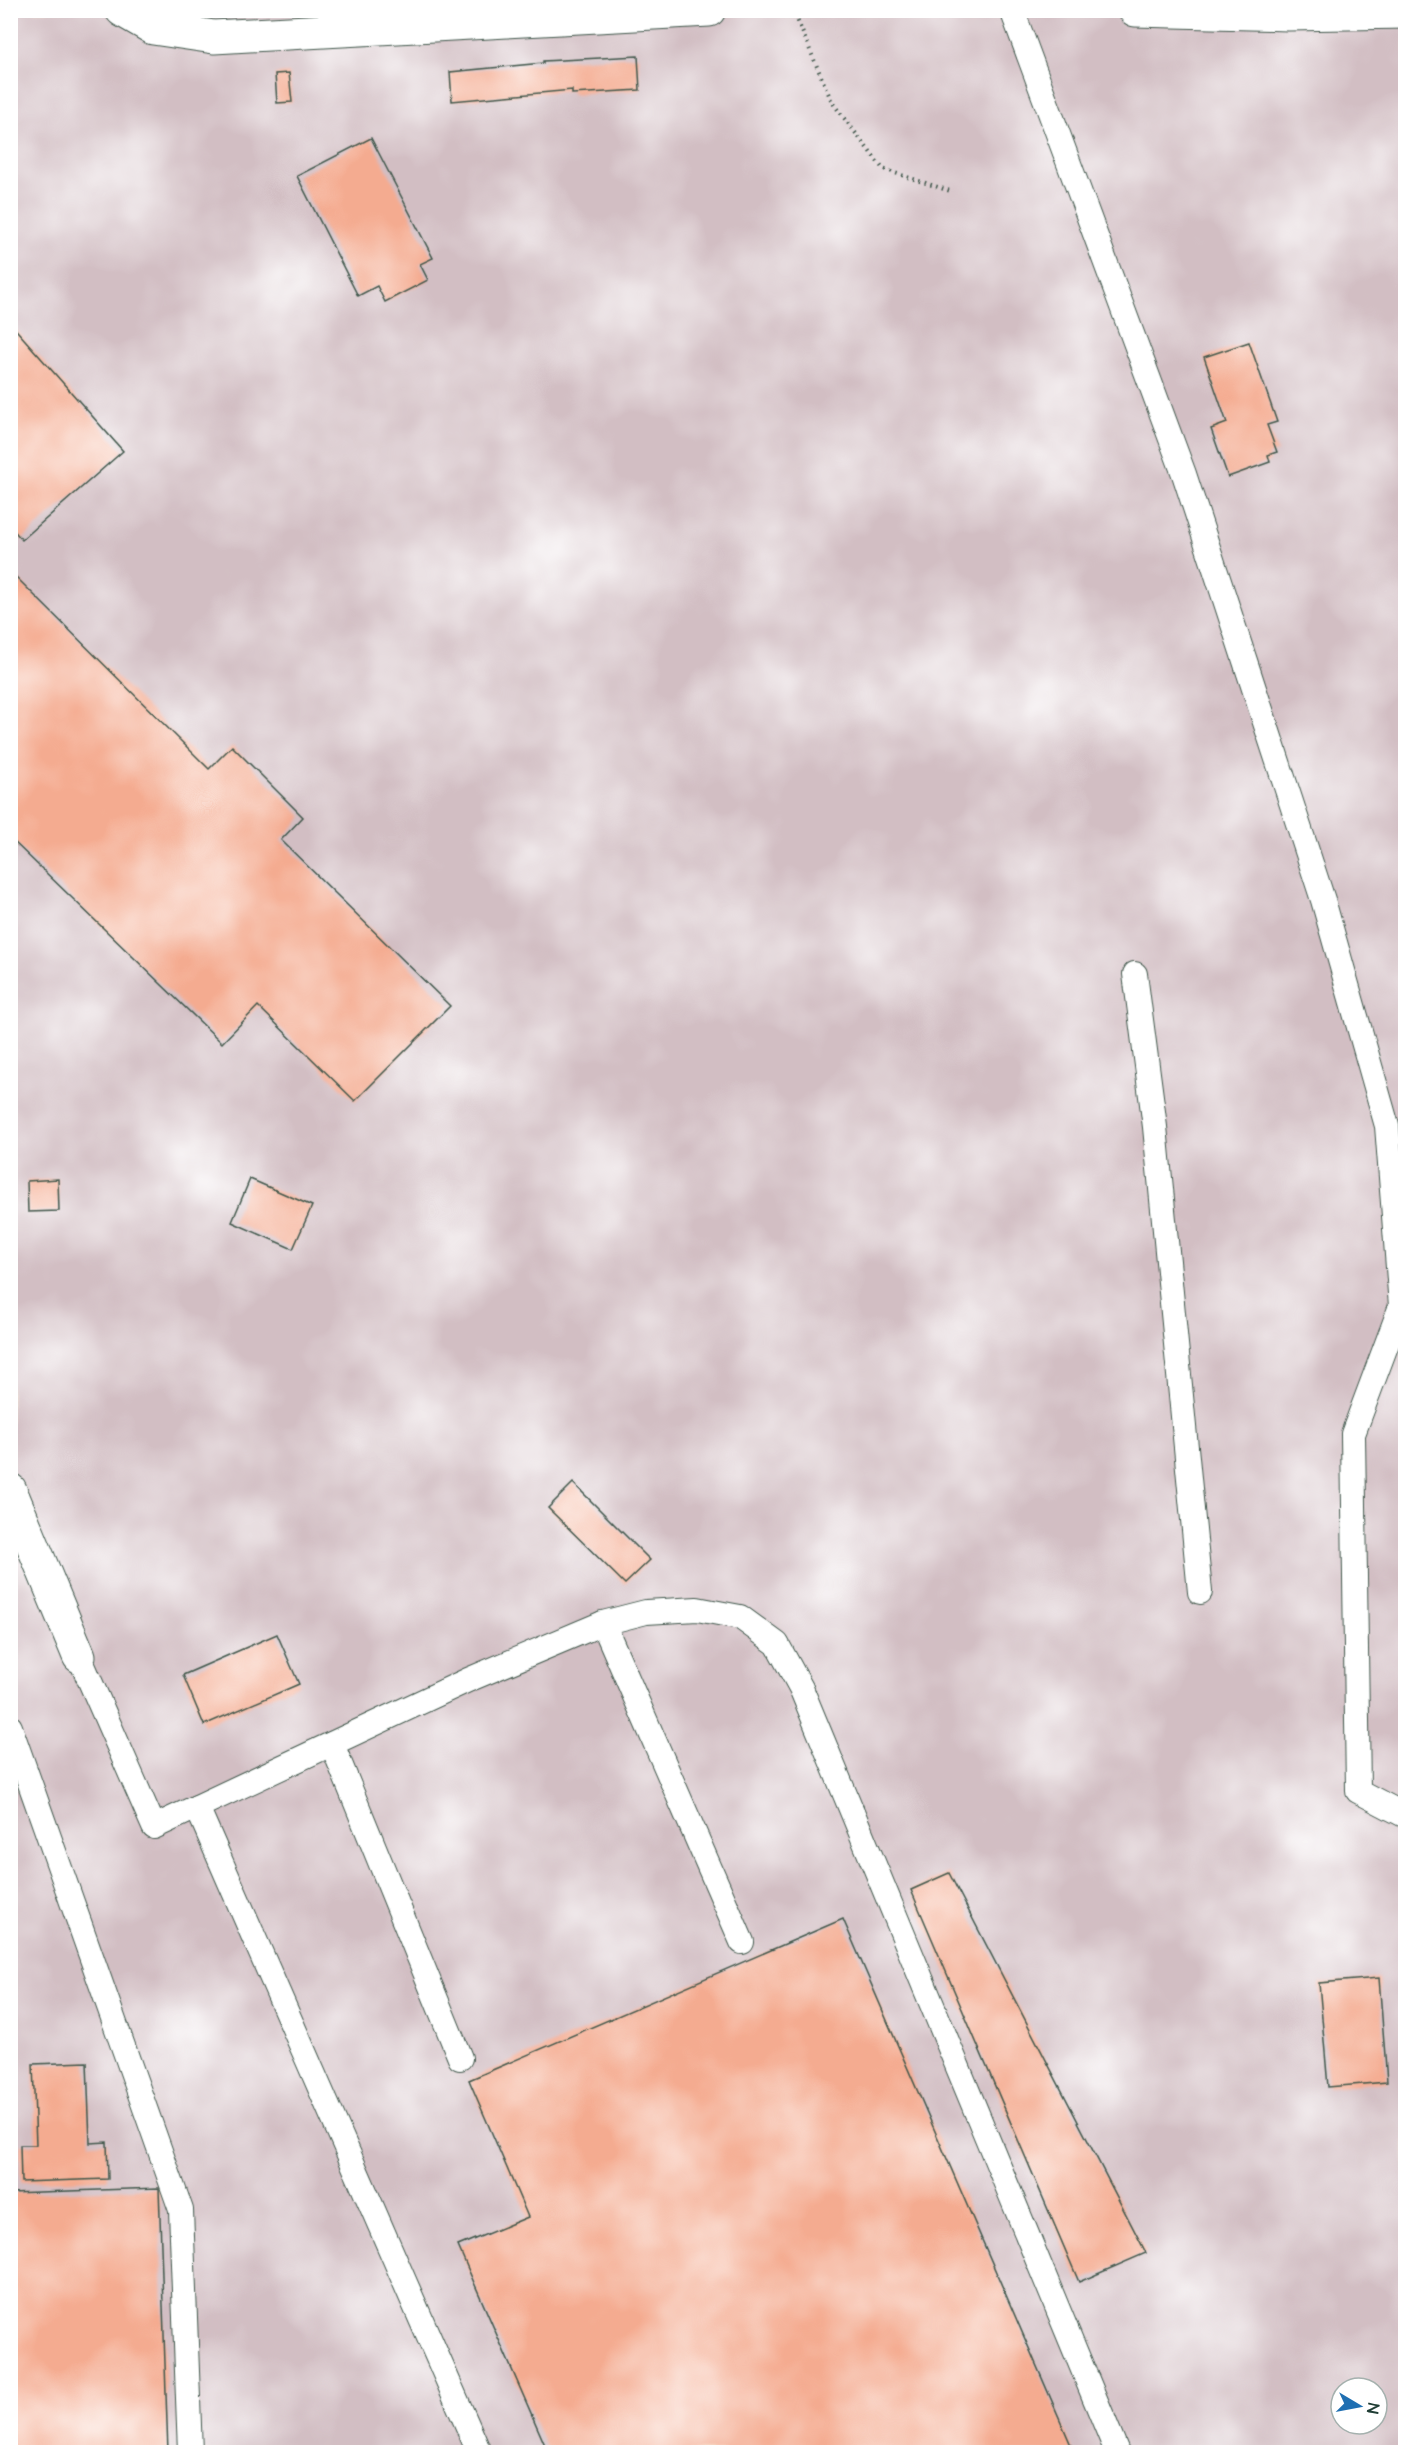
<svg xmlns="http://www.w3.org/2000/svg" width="1416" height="2463" font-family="'Architects Daughter',sans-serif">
<rect width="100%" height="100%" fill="#fff"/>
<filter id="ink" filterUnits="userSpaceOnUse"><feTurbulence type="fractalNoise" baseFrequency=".0167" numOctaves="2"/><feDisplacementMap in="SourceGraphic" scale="12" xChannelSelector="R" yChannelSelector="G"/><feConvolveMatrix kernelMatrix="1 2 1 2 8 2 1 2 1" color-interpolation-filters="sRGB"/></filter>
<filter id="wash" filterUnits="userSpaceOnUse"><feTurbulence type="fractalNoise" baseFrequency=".008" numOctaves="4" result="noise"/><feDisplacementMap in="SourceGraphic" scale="24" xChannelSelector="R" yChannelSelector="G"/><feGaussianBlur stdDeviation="1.35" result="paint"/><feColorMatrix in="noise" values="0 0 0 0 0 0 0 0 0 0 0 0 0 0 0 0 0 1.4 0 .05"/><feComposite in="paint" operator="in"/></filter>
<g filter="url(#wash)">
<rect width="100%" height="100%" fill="#f3e2c6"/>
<path fill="#d2bec3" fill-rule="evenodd" d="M1135 10 1405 12V2452H11V11ZM1341 2388H1377V2424H1341Z"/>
<g id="blocks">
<g fill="#f4ab90">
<polygon points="638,56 640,90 572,94 572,90 452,101 450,72 543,63 543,61"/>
<polygon points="289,73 292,102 277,103 275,74"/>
<polygon points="371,138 433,258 420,264 428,280 385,302 377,286 358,296 297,176"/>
<polygon points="10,323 123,451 22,540 10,526"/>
<polygon points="1249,342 1277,422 1267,425 1277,452 1268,455 1270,462 1228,477 1211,429 1227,423 1204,357"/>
<polygon points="10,571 209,769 232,746 303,817 281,840 450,1006 355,1101 258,1006 222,1043 10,838"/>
<polygon points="58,1179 59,1211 28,1212 27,1181"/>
<polygon points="250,1179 312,1206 293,1249 232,1222"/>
<polygon points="573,1483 650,1560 625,1584 548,1508"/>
<polygon points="277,1634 299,1684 204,1725 183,1675"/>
<polygon points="949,1873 1146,2253 1079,2282 911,1890"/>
<polygon points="843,1919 1074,2452 548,2452 458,2246 528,2217 469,2080"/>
<polygon points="1379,1978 1387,2082 1328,2087 1319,1983"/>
<polygon points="87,2062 90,2143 107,2142 108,2179 21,2182 20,2145 36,2145 33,2064"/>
<polygon points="159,2188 168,2452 10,2452 10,2193"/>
</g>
</g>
</g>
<g filter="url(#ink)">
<use href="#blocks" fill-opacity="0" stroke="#3f564a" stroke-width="1.5"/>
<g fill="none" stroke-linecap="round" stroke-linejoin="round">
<defs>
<g id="service">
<polyline points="1012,10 1184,474 1323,900 1387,1126 1401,1306 1353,1434 1358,1791 1406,1816"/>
<polyline points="1135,974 1155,1127 1200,1592"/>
<polyline points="603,1623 742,1942"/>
<polyline points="79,1656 154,1827 468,1680 603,1623 646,1612 697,1609 740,1617 777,1644 801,1688 1117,2452"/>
<polyline points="10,1727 181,2210 190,2452"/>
<polyline points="332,1744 460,2058"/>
<polyline points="197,1807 479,2452"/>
</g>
<g id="minor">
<polyline points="122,10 153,28 214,37 709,10"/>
<polyline points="1135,10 1288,14 1406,12"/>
<polyline points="10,1490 79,1656"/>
</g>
</defs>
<use href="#service" stroke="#3f564a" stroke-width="26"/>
<use href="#minor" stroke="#3f564a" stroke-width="35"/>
<polyline stroke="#3f564a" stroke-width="4" stroke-dasharray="1.5 4.5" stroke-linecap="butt" points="793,10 832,102 883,169 950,191"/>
<use href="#service" stroke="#fff" stroke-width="24"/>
<use href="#minor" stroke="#fff" stroke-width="33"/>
</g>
</g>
<rect width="1416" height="2463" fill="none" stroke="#fff" stroke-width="36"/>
<g transform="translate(1359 2406) rotate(100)"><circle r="28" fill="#ffffff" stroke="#a5b1ae" stroke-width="1.5"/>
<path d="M0-4.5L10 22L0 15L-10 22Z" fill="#1f6fb2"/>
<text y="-9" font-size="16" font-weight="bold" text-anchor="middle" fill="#1f3d34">N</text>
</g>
</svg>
